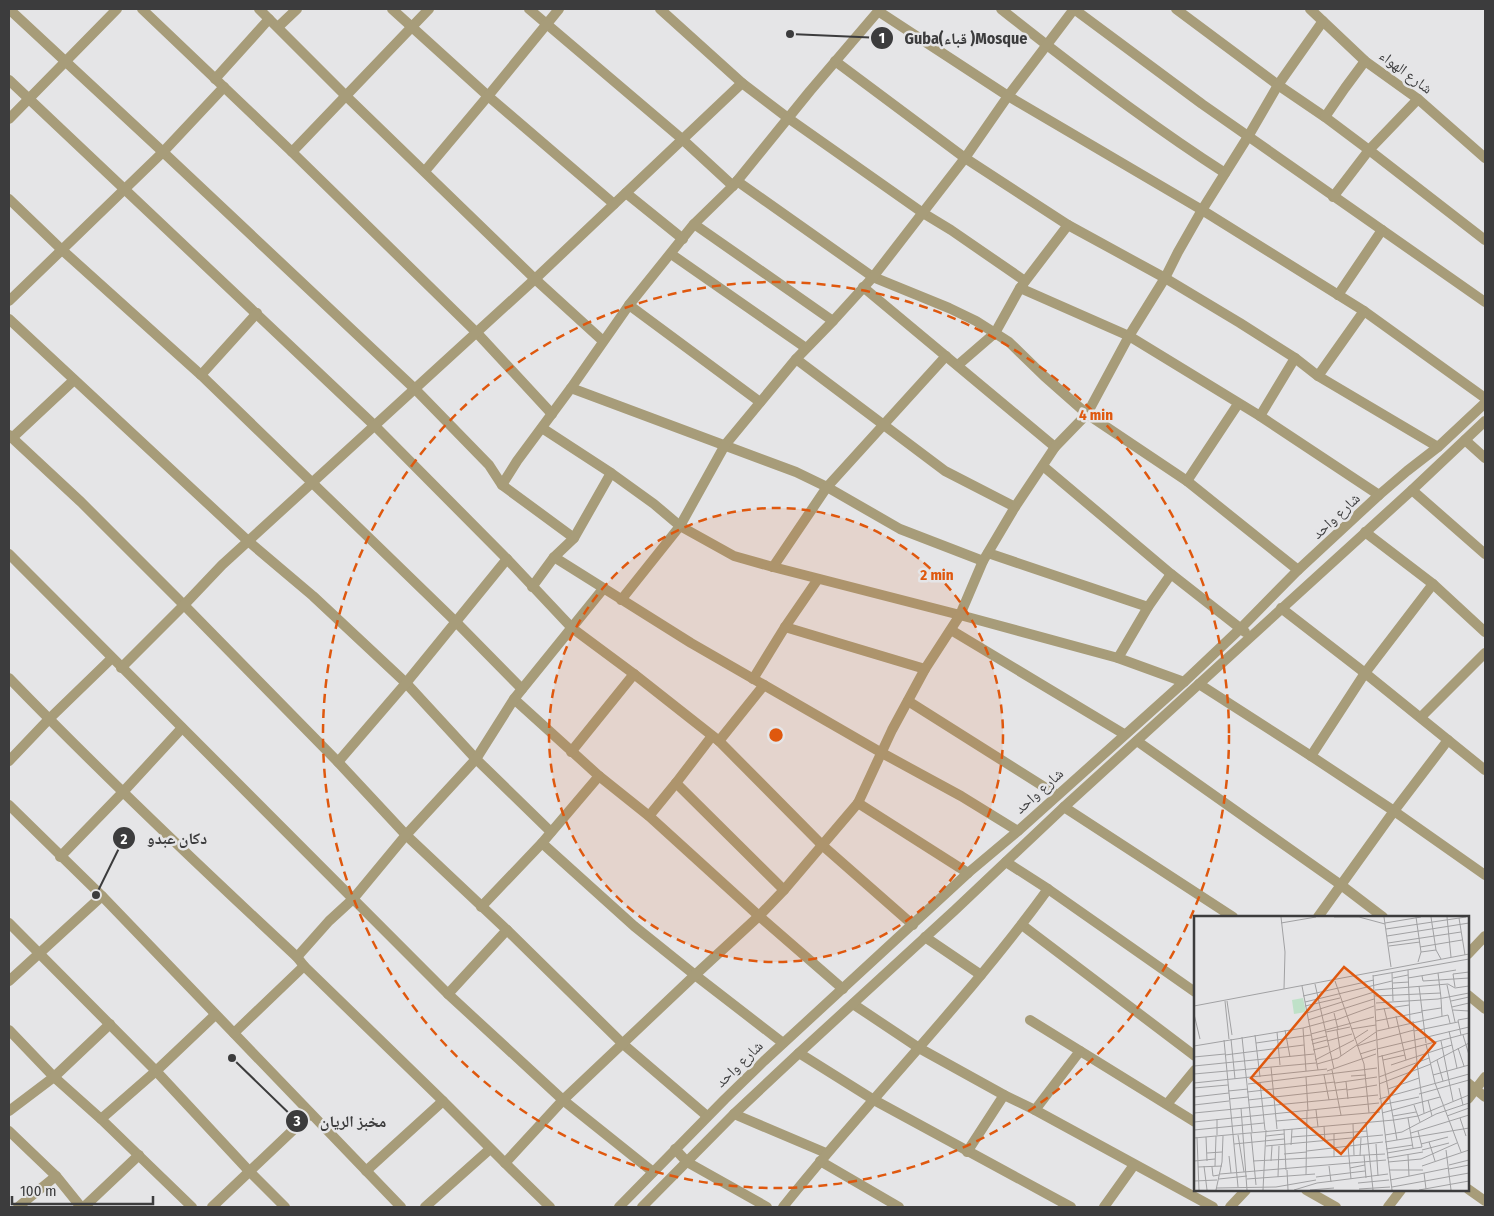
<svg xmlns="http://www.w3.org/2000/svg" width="1494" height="1216" font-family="'Fira Sans Condensed','Noto Naskh Arabic',sans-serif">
<rect width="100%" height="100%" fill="#e5e5e7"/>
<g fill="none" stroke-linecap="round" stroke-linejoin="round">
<g stroke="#a79c79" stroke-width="10">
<polyline points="9,9 163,152 415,389 489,465 502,485 574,538"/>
<polyline points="142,9 292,152 477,333 552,414"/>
<polyline points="259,9 345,95 535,279 603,341"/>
<polyline points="392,9 488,96 614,204"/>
<polyline points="529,9 682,139 733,186"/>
<polyline points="660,9 742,83 788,118 923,213 951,230 1025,281"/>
<path d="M1001 9C1074 67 1147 123 1225 173"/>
<polyline points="1074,9 1202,104 1485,302"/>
<polyline points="1176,9 1278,85 1325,117 1369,150 1485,240"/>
<polyline points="1310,9 1365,61 1418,99 1485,158"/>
<polyline points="878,11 1008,96 1202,210 1364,311 1485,398"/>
<polyline points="278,27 297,9"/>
<polyline points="835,61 965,158 1068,225 1165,278 1240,323 1295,358 1318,376 1438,447"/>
<polyline points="215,79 269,19"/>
<polyline points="9,80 375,426 507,559 572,628 634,674 719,741 822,845 913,925"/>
<polyline points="1325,117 1345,88 1365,61"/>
<polyline points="9,119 117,9"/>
<polyline points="292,152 429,9"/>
<polyline points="425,171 488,96 559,9"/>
<polyline points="737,181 873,277 949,308 976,321 1009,342 1044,376 1087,414 1187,481 1298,570"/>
<polyline points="626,193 683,239"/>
<polyline points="1333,197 1369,150 1418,99"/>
<polyline points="9,199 61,249 201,375 456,622 522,689"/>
<polyline points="694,224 833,321"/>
<polyline points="671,254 806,348"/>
<polyline points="863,287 1055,447"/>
<polyline points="1020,288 1129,336 1260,416 1379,495"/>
<polyline points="1338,295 1382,230"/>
<polyline points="9,301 163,152 224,87"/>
<polyline points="629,305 760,402"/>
<polyline points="9,319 248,541 313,596 406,683 476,759 551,832"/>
<polyline points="796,359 945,471 1015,507"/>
<polyline points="958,365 995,333 1020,288 1068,225"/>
<polyline points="201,375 257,313"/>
<polyline points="1318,376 1364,311"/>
<polyline points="571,388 796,472 827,487 900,529 983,561"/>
<polyline points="1260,416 1295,358"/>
<polyline points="542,428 611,473 654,504 680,526 734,556 773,567 960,615 1118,658 1184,682"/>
<polyline points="9,435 81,502 184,605 338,762 406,835 507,930 623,1044 707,1116"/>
<polyline points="12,438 74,380"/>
<polyline points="1465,440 1485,458"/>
<polyline points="1043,466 1171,574 1245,632"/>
<polyline points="1187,481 1238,404"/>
<polyline points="502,485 517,461 571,388 629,305 694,224 733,186 810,91 880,9"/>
<polyline points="1412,490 1485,554"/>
<polyline points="1365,532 1433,584 1485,632"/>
<polyline points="988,553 1148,607"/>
<polyline points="9,554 448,994 563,1100 653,1172"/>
<polyline points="554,557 691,643 882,753 961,796 1018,831"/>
<polyline points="773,567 827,487 946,356"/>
<polyline points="532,587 554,557 574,538 611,473"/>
<polyline points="621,600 680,526 725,445 796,359 833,321 873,277 965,158 1008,96 1074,9"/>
<polyline points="1281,608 1365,673 1485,770"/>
<polyline points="785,627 925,669"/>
<polyline points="951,630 1124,734"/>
<polyline points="1118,658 1148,607 1171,574"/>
<polyline points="121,668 184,605 222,565 535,279 742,83"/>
<path d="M9 678C102 774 199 866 297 957L304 966 443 1101 505 1163 550 1207"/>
<polyline points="753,679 785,627 818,579"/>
<polyline points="1199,684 1311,756 1394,811 1485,875"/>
<polyline points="514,699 599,776 649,816 759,916 843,989"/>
<polyline points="908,701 1057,795"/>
<polyline points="1421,717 1485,653"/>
<polyline points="719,741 764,685"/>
<polyline points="1137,741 1341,885 1383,917"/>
<polyline points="571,752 634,674"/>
<polyline points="1311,756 1365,673 1433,584"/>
<polyline points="9,761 49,719 112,658"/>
<polyline points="338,762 406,683 507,559"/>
<polyline points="676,783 784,890"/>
<polyline points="858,803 968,873"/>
<polyline points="9,805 102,896 401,1207"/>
<polyline points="1064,807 1233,917"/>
<polyline points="649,816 676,783 712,736"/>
<polyline points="542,843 634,926 695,975 783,1043"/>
<polyline points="60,857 123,792 182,728"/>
<polyline points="1006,862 1048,889 1195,992"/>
<polyline points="481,907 542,843 599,776"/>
<polyline points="1318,917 1394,811 1448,740"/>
<polyline points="9,923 156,1071 249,1171 285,1207"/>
<polyline points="1022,925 1195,1056"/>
<polyline points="925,937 981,975"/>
<polyline points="1468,954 1485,936"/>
<polyline points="297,957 329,921 353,899 406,835 476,759 514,699 603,589"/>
<polyline points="9,981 102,896"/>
<polyline points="448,994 507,930"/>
<polyline points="1468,995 1485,1009"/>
<polyline points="853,1004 919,1048 1004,1095 1035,1110 1213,1207"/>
<polyline points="1030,1020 1195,1122"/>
<polyline points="9,1030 54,1077 101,1119 192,1207"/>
<polyline points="234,1033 304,966"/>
<polyline points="799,1053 874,1100 1071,1207"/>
<polyline points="1468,1083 1485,1097"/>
<polyline points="1468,1099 1485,1077"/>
<polyline points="1167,1104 1195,1070"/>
<polyline points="1035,1110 1080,1051"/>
<polyline points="9,1111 54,1077 110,1024"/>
<polyline points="734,1114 826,1153"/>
<polyline points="101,1119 156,1071 215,1015"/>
<polyline points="9,1131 56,1176 81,1207"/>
<polyline points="675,1149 687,1162 767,1207"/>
<polyline points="967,1152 1004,1095"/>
<polyline points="820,1161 899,1207"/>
<polyline points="505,1163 563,1100 695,975 759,916 784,890 858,803 892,730 925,669 960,615 983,561 1015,507 1055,447 1087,414 1129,336 1165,278 1178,252 1202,210 1249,135 1278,85 1323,21"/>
<polyline points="366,1171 443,1101"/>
<polyline points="1468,1189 1485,1201"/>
<polyline points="1306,1190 1336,1207"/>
<polyline points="18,1207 56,1176"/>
<polyline points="84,1207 139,1155"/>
<polyline points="212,1207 310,1114"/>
<polyline points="425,1207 490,1149"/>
<polyline points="619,1207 725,1099 764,1061 968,873 1018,831 1184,682 1241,628 1298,570 1379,495 1407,471 1438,447 1485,403"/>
<polyline points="642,1207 734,1114 799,1053 955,910 1064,807 1412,490 1485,421"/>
<path d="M783 1207C869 1099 967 1001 1048 889"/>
<polyline points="1104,1207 1134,1165"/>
<polyline points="1230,1207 1246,1190"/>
<polyline points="1388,1207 1401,1190"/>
</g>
</g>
<circle cx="776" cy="735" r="227" fill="#df580e" fill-opacity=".12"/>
<g fill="none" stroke="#df580e" stroke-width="2.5" stroke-dasharray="9 6">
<circle cx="776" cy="735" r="227"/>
<circle cx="776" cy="735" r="453"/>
</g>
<g text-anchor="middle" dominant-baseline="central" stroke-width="5" stroke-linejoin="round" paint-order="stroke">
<g font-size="15" fill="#3c3c3d" stroke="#e5e5e7">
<text transform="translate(1406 72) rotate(37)">شارع الهواء</text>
<text transform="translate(1336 516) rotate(-43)">شارع واحد</text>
<text transform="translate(1039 791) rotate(-42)">شارع واحد</text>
<text transform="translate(739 1064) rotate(-44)">شارع واحد</text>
</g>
</g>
<g transform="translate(1194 916)">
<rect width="275" height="275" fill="#e5e5e7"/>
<path d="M109 82 112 96 100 98 98 84Z" fill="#bfe1c8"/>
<path fill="none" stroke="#a1a1a3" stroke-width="1" d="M87 1 91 36 90 73M140 1H165L191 8M190 1 197 51M222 1 227 36 224 46M237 1 242 34 247 43M253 1 257 41M265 2 271 39M87 7 122 1M191 7 227 1M192 13 272 1M193 20 275 7M194 27 267 16M195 30 226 26M226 31 268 24M227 36 242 34M214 54 216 106M198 57 199 85M244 57 247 82M179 59 186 177 198 274M179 60 275 43M228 60 229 65 275 62M199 62 214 59M214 62 262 54M141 65 170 148 175 197M199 67 215 66M121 68 140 153M253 69 261 106M108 70 124 154M225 70 232 127M261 71 259 58 275 56M181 74 254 68 261 72 275 70M109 80 180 64M181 80 247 77M247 83 248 100M31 85 35 123M33 85 38 119M257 85 275 81M111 86 198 65M182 87 244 83 275 77M0 90 275 38M111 90 146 82M258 91 275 87M190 92 195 112M182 94 215 89M259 94 275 95M227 95 247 92M113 97 180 76M140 97 144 113M0 98 6 123M202 100 212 144M114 104 180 83M142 104 180 90M182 105 228 96M219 105 223 146M109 112 112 155M157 113 182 109M91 114 96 141M143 114 147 140M183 115 254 99 256 107M220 115 264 106M255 115 263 152M83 116 86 149M132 116 156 111M117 118 180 101M61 119 66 161M267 119 264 104 275 102M269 119 275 139M48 121 58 216M37 123 41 163M160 123 174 114M30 124 44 271M117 124 133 120M183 124 220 114M133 125 158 118M247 125 259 185M62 127 117 119M118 128 133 124M232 128 241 167 267 236M0 130 109 112 142 103M163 130 182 124M264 132 270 150M183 133 275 111M119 134 134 130M166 138 182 133M31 139 110 129M188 139 203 224M0 141 31 138M184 141 275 117M121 144 160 124M189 144 211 139M243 144 249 165M223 147 230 197M237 147 275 127M123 148 144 142 182 116M197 149 258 129M0 150 120 138M77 151 83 213M138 154 147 199M133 155 182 138M0 158 122 147M130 159 135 184M239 159 275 149M157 160 172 159M112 161 114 195M185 161 235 142M66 166 71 214M152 166 154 183M0 167 133 153M141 167 183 161M54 168 183 152M185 168 237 148M0 172 34 169M265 172 269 189M194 173 225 162M153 174 183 169M34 175 54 173M53 176 141 166M225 178 275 164M0 181 35 177M35 183 54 181M185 183 275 158M54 184 153 173M234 184 238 200M0 189 35 185M187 189 225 181M220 189 226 206M47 192 53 274M122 194 124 211M0 197 184 179M188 197 246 181M199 200 222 196M253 200 275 192M214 202 219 232M266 202 272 220M23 203V219M82 205 186 196M0 206 185 187M172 207 179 274M159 208 160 239M130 210 131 226M90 213 92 254M0 214 70 207M224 215 228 231M57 217 62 269M217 217 275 199M140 218V241M44 219 50 256M191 219 208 216 242 198 275 187M72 220 90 218M3 221 5 274M12 221 13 245M98 221 173 215M0 222 200 204 224 200 275 179M191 226 275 212M235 226 241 245M40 228 90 223M182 228 184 260M227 228 254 221M97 229 98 213M72 230 189 219M154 230 157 263M192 233 219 229M228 234 255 227M252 234 257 274M113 235 189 226M13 237 28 236M193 237 228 231M90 238 113 236M170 239 172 262M214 239 215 260M35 240 37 257M166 240 167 222M193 242 229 236M0 245 21 243M59 245 191 238M77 245 78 230M194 246 227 243 263 227M255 249 275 244M10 250 13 274M21 250 22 220M135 250 137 266M228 250 275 234M4 251 28 250M18 251 19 260 25 259M156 252 171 249M255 253 275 249M93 254 94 274M195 254H229M230 257 232 273M26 258 192 244M112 259 113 195M84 261 85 230M122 261 171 255M25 263 53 260M53 263 121 258M196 264 255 252M0 265 23 264M164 267 195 264M198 271 275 257M22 272 82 271 122 264M165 273 196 271M22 274 28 246 29 220M69 274 72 214M100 274 123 267 194 258M116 274 140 272M225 274 275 265"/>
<path fill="#df580e" fill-opacity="0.15" stroke="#df580e" stroke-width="2.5" d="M150 51 241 127 147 238 57 162Z"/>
<rect width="275" height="275" fill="none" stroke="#3c3c3d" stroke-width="2.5"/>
</g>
<circle cx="776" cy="735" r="8" fill="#df580e" stroke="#e5e5e7" stroke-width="2.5"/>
<g font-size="15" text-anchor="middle" font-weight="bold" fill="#df580e" stroke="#e5e5e7" stroke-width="5" stroke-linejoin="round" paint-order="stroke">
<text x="1096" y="420">4 min</text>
<text x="937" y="580">2 min</text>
</g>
<path fill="none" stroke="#3c3c3d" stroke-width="2" d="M790 34L882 38M96 895L124 838M232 1058L297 1121"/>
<g fill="#3c3c3d" stroke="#e5e5e7" stroke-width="2">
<circle cx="790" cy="34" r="5"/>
<circle cx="96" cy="895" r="5"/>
<circle cx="232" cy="1058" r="5"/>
<circle cx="882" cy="38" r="12"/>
<circle cx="124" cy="838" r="12"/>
<circle cx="297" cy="1121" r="12"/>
</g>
<g font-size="15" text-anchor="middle" font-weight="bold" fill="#fff">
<text x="882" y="43">1</text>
<text x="124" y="844">2</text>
<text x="297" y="1126">3</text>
</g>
<g font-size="16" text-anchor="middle" font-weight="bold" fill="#3c3c3d" stroke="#e5e5e7" stroke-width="5" stroke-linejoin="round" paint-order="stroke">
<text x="966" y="44">Guba(قباء )Mosque</text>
<text x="177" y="844">دكان عبدو</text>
<text x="353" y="1127">مخبز الريان</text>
</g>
<rect width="1494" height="1216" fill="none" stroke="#3c3c3d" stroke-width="20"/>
<path d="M12 1196v8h141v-8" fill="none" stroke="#3c3c3d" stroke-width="2.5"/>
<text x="20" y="1196" font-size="15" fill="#3c3c3d" stroke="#e5e5e7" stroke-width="4" paint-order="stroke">100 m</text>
</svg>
